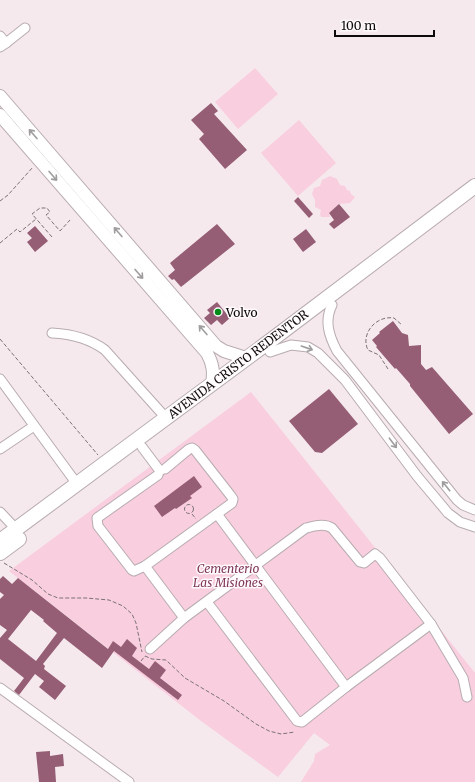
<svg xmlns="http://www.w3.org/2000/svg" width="475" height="782" font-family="Merriweather,serif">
<rect width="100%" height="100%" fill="#f6e9ee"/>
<g fill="#f9cede">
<polygon points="255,68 278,94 238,129 215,102"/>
<polygon points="299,120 336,163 298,196 261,153"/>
<polygon points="330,176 337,179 340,185 345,186 347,190 350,191 351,194 355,197 350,203 339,204 329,213 330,217 321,217 320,214 321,210 315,207 315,200 312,194 314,188 320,186 322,180"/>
<polygon points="251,392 475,673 475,782 301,782 314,761 315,754 330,745 314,733 278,777 201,721 9,571"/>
</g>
<g fill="#955e75" fill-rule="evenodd">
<polygon points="211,103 218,111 214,114 247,150 225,169 199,139 204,134 191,120"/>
<polygon points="298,197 313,214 309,218 294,201"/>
<polygon points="339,204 350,217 334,229 329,224 334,220 329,213"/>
<polygon points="217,224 235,244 181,287 174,279 172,280 168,276 175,270 170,263"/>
<polygon points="35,226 48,241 35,252 27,242 32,238 27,233"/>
<polygon points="306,229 316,242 303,252 293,239"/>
<polygon points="217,302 230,318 222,325 217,320 211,325 204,318 210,313 207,310"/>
<polygon points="393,321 402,333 408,335 409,346 421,345 421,364 426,370 432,367 473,414 449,434 410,386 410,384 396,368 395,369 376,347 377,346 372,340 380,333 379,332"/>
<polygon points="329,389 358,424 322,453 315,452 289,421"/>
<polygon points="194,476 202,487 190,496 192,498 176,509 175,508 162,517 154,506"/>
<path d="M3 576 12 584 18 578 108 649 113 641 121 647 127 639 137 648 132 656 149 669 155 661 166 670 160 678 182 695 178 700 114 651 102 668 64 638 43 664 45 666 44 669 66 686 55 700 39 687 44 681 35 674 19 695 14 691 24 678 0 659V638L7 630 0 625V599L4 595 0 592V579ZM31 610 44 620 43 621 57 633 36 661 8 639Z"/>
<polygon points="50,751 50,756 63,754 64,766 55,767 56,782 39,782 36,752"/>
</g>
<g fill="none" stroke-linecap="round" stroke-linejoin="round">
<defs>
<g id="minor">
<polyline points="0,36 6,43 0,47"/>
<polyline points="6,43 25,28"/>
<path d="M332 305C324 321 329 336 337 351L457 500 463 505 475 510"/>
<path d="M52 333C71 334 89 338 105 350L166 418"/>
<polyline points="270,352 291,345 308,347 318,353 345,380 417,476 448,513 460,522 475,527"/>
<polyline points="0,379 77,484"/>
<polyline points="142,447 160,471"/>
<polyline points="0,449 34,426"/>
<polyline points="158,475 97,518 98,526 132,570 134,571 145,566 232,503 233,499 231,496 195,450 192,448 189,449 165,469"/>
<polyline points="0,512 16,529"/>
<polyline points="217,514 346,687"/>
<polyline points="145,566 184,618"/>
<polyline points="207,602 297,721 302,722 346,687 431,624"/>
<path d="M150 649 184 618 306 528C315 526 324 523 332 528L360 562 364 563 375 554 380 558 431 624 463 678 467 697"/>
<polyline points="0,688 129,782"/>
</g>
<g id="major">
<polyline points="0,96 216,346 224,351 246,358"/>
<path d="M0 115 207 353C213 364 214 372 212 384"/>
</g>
<g id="highway">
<polyline points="0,541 274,338 475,186"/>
<polyline points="0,553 19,539"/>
</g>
</defs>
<use href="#minor" stroke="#b8acb1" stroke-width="11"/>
<use href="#major" stroke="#b8acb1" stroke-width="14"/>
<use href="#highway" stroke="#b8acb1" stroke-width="16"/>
<g stroke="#7b7276" stroke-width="1" stroke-dasharray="4 2" stroke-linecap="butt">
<polyline points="0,201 8,195 33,167"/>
<polyline points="52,237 32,214 40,208 47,208 50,212 46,215 60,231 70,220"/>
<polyline points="0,243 17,229 20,232 36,219"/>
<polyline points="0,339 98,455"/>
<path d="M388 369 379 355 368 350C360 334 376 315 394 318L402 325"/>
<circle cx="189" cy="509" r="4.5"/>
<polyline points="192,514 196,519"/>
<polyline points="4,563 32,580 48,594 58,598 86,598 109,600 123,606 132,614 136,623 142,652"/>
<polyline points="145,656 152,659 166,660 185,678 224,701 256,724 269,731 281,734 295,732"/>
<polyline points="141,661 145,656"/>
</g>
<use href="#minor" stroke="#fff" stroke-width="9"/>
<use href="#major" stroke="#fff" stroke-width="12"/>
<use href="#highway" stroke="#fff" stroke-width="14"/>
</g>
<defs><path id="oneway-shaft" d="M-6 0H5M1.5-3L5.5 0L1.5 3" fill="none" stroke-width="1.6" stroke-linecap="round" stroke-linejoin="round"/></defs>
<g stroke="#9f9d9e">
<use href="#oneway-shaft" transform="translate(33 134) rotate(-131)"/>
<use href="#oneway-shaft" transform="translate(53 176) rotate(49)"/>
<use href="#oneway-shaft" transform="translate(118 232) rotate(-131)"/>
<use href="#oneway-shaft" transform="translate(139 274) rotate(49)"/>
<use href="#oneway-shaft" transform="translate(203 330) rotate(-131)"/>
<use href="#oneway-shaft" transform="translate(307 348) rotate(19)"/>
<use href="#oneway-shaft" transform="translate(393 443) rotate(53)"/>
<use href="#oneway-shaft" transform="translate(446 486) rotate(-129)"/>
</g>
<circle fill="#008b18" stroke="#fef9fb" stroke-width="1.5" cx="218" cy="312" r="4"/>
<g text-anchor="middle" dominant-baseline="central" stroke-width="3" stroke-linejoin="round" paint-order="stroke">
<g font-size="12" fill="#0e0a0c" stroke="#fef9fb" text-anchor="start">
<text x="226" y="312">Volvo</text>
</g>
<g font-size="12" fill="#0e0a0c" stroke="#fef9fb">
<text transform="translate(238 364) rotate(-37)">AVENIDA CRISTO REDENTOR</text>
</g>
<g font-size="12" font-style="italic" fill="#80385a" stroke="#fef9fb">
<text x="228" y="568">Cementerio<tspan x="228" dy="14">Las Misiones</tspan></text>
</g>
</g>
<path d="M335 30v6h99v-6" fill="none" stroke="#0e0a0c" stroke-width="2"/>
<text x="341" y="30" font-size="12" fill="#0e0a0c" stroke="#fef9fb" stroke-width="3" paint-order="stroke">100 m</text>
</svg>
